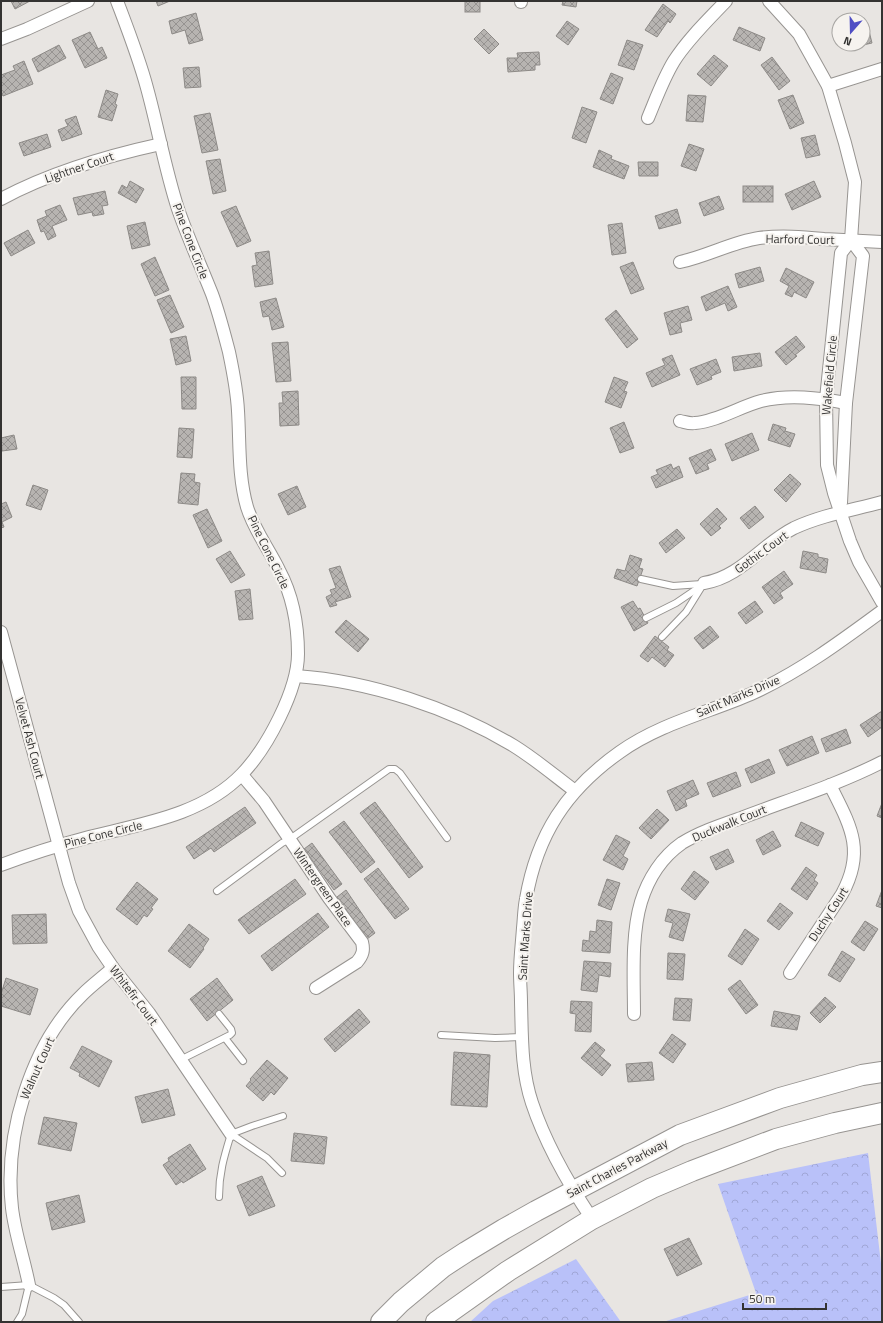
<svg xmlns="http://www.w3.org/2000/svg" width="883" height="1323" font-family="'Titillium Web',sans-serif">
<defs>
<pattern id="forest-crowns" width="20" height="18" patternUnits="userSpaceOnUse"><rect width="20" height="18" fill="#b9c1f9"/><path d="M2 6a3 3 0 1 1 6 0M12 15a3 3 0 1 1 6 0" fill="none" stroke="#a0a6d6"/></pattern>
<pattern id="building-cross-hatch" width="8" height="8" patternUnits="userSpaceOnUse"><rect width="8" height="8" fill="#b7b4b1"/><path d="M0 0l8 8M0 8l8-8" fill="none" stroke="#969391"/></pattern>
</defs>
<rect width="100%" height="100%" fill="#e8e5e2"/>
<g fill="url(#forest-crowns)">
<polygon points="868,1153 882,1272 882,1322 663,1322 756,1293 718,1184"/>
<polygon points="576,1259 621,1322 470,1322 493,1301"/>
</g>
<g fill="url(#building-cross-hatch)" stroke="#8d8a87">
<polygon points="11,1 30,1 15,9"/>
<polygon points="156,1 170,1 158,6"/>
<rect x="465" y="1" width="15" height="11"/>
<polygon points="563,1 577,1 576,7 562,5"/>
<polygon points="663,4 676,14 670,23 668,21 657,37 645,30"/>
<polygon points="196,13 203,40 189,44 185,30 172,34 169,21"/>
<polygon points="567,21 579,29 568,45 556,36"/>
<polygon points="739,27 765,38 760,51 733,40"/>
<polygon points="868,27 872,43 854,47 853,44 863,44 863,29"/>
<polygon points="484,29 499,44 489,54 474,39"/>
<polygon points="90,32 98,49 102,47 107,58 85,68 72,40"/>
<polygon points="627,40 643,45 634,70 618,65"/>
<polygon points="59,45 66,58 38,72 32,59"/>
<polygon points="539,52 540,65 535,65 535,70 508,72 507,58 518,58 517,53"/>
<polygon points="714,55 728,66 711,86 697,74"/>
<polygon points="772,57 790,81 779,90 761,65"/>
<polygon points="24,61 33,84 3,96 1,92 1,75 15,70 13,66"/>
<polygon points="199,67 201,87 185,88 183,68"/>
<polygon points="611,73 623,78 613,104 600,99"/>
<polygon points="106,90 118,94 115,104 117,105 112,121 98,117"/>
<polygon points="688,95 706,96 703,122 686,121"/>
<polygon points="793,95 804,123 790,129 778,100"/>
<polygon points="582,107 597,112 586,143 572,138"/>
<polygon points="210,113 218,150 202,153 194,116"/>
<polygon points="76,116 82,134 62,141 58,130 68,126 65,120"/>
<polygon points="47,134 51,147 24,156 19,143"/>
<polygon points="815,135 820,155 806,158 801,138"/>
<polygon points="689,144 704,149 696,171 681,166"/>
<polygon points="599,150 612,156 611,159 629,166 624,179 593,167"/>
<polygon points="220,159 226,191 213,194 206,161"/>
<polygon points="638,162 658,162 658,176 639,176"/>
<polygon points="130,181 144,189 136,203 118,193 122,185 127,188"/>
<polygon points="814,181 821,197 792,210 785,194"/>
<rect x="743" y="186" width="30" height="16"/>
<polygon points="105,191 108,205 102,206 104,214 93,216 92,212 78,215 73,198"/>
<polygon points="719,196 724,209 704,216 699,203"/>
<polygon points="60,205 67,220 52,226 56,236 48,240 44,231 41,232 37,220 47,216 45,211"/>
<polygon points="236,206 251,241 237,247 221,212"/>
<polygon points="677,209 681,223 659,229 655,216"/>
<polygon points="145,222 150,245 132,249 127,226"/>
<polygon points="622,223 626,253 612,255 608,225"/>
<polygon points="28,230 35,243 11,256 4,243"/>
<polygon points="269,251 273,284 255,287 252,266 257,265 255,253"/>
<polygon points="155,257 169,290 155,296 141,264"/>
<polygon points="633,262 644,289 631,294 620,267"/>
<polygon points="760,267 764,281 739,288 735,274"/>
<polygon points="786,268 814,282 806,298 794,292 792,297 785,294 789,286 780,281"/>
<polygon points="728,286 737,307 728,311 725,303 706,311 701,297"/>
<polygon points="170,295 184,327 171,333 157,300"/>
<polygon points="276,298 284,327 272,330 269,316 263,317 260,302"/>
<polygon points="688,306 692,320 680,323 682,332 670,335 664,313"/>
<polygon points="616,310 638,339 627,348 605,319"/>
<polygon points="186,336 191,361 176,365 170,339"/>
<polygon points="796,336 805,347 795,355 797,356 786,365 775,352"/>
<polygon points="288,342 291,381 276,382 272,343"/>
<polygon points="760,353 762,366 734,371 732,357"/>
<polygon points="672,355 680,375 652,387 646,373 665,365 662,359"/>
<polygon points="716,359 721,372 711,376 712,379 697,385 690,369"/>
<polygon points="181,377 196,377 196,409 182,409"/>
<polygon points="614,377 628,382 624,391 627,392 621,408 605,402"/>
<polygon points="298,391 299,425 280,426 279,403 283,403 282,392"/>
<polygon points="624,422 634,448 620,453 610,428"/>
<polygon points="773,424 786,428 785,431 795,434 790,447 768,440"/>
<polygon points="179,428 194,429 192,458 177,457"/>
<polygon points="752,433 759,450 732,461 725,444"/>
<polygon points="14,435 17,449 2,451 1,438"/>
<polygon points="711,449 716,460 707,464 709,469 696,474 689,458"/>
<polygon points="671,464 673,469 679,466 683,477 656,488 651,477 658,474 656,470"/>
<polygon points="181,473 195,474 194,482 200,483 198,505 178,503"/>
<polygon points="790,474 801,484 786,502 774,490"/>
<polygon points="33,485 48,490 41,510 26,505"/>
<polygon points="297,486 306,507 288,515 278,494"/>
<polygon points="6,502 12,517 2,522 4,527 1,528 1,504"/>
<polygon points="755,506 764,517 749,529 740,518"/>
<polygon points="717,508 727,519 719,526 721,528 711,536 700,524"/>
<polygon points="207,509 222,541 208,548 193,515"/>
<polygon points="677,529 685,538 666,553 659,543"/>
<polygon points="230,551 245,575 231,583 216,559"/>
<polygon points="803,551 818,554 818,557 828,559 826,573 800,568"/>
<polygon points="630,555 642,559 639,568 643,569 637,586 614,578 617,569 625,571"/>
<polygon points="340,566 351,597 335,602 337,605 330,607 326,597 332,594 330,590 336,588 329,569"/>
<polygon points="784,571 793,584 780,593 783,598 774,604 762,587"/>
<polygon points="250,589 253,619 239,620 235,591"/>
<polygon points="633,601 638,609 640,608 648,623 634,631 621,607"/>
<polygon points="755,601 763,612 746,624 738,613"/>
<polygon points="346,620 369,639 358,652 335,632"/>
<polygon points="710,626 719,637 703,649 694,638"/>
<polygon points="655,636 669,647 667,650 674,655 665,667 652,657 648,662 640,656"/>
<polygon points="882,711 882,727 868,737 860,725"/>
<polygon points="846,729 851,743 826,752 821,739"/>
<polygon points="812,736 819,753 787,766 779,750"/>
<polygon points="769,759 775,773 751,783 745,769"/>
<polygon points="736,772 741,786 713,797 707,783"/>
<polygon points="693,780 699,794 685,800 687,806 676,811 667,791"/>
<polygon points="375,802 423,867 409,878 360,813"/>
<polygon points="882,803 882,818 877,816"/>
<polygon points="245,807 256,823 214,852 211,848 194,859 186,847"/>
<polygon points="657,809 669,820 651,839 639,828"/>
<polygon points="344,821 375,862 361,873 329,832"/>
<polygon points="801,822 824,833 818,846 795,836"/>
<polygon points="773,831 781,846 763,855 756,840"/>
<polygon points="616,835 630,842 623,856 628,859 623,870 603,860"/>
<polygon points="312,843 342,884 334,890 304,849"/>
<polygon points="728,849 734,862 716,870 710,857"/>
<polygon points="806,867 817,875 814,880 818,883 807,900 791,889"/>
<polygon points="378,868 409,909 395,919 364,879"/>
<polygon points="694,871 709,882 695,900 681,889"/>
<polygon points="295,879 306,894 249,934 238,920"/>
<polygon points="607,879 620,883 611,910 598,905"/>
<polygon points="137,882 158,899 151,908 153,909 147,917 144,915 137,925 116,909"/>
<polygon points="346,890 375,933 367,939 337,897"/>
<polygon points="882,890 882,908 876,906"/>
<polygon points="780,903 793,913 779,930 767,921"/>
<polygon points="668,909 690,914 683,941 669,937 673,923 665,921"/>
<polygon points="318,913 329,927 272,971 261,956"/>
<polygon points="46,914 47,943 13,944 12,915"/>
<polygon points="597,920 612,922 610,953 582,951 583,940 589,941 590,931 596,932"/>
<polygon points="865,921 878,929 864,951 851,942"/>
<polygon points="189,924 209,939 203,948 204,949 190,968 168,951"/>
<polygon points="745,929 759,939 742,965 728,956"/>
<polygon points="842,951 855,959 840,982 828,975"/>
<polygon points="668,953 685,954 683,980 667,979"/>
<polygon points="584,961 611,963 610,977 599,975 597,992 581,990"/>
<polygon points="6,978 38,989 30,1015 1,1006 1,994"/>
<polygon points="217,978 233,1000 207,1021 190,999"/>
<polygon points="740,980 758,1005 746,1014 728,989"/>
<polygon points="825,997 836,1007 820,1023 810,1013"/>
<polygon points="675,998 692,999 690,1021 673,1020"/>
<polygon points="571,1001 592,1002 591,1032 575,1031 576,1014 570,1013"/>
<polygon points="359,1009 370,1022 335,1052 324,1039"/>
<polygon points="774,1011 800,1016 797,1030 771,1026"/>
<polygon points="672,1034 686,1044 673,1063 659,1053"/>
<polygon points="595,1042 605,1050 600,1056 611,1065 602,1076 581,1058"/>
<polygon points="82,1046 112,1061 99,1087 79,1076 80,1073 70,1068"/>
<polygon points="454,1052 490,1055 487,1107 451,1105"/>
<polygon points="267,1060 288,1078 274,1095 271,1092 263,1101 246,1086 251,1080 250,1079"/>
<polygon points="652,1062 654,1080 628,1082 626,1064"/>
<polygon points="168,1089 175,1115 142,1123 135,1097"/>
<polygon points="44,1117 77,1123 71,1151 38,1144"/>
<polygon points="294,1133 327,1137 324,1164 291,1161"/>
<polygon points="190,1144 206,1169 183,1183 182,1181 176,1185 163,1165 169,1161 168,1158"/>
<polygon points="262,1176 275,1206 249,1216 237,1186"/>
<polygon points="79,1195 85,1222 52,1230 46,1203"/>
<polygon points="689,1238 702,1264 677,1276 664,1249"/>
</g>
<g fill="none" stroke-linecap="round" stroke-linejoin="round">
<defs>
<g id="lane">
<polyline points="641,579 673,586 702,584"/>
<polyline points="646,618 676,603 701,586"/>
<polyline points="662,637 686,612 704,583"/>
<polyline points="217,891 282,843 290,839 389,769 395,769 400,773 447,838"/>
<polyline points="441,1035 495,1038 521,1037"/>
<polyline points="225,1038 243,1061"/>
<polyline points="180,1060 230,1035 232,1033 231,1029 219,1014"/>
<polyline points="231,1134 267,1158 282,1173"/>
<path d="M219 1197C219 1173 224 1157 231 1134L252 1126 283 1116"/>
<polyline points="1,1287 29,1285 54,1298 64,1305 79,1322"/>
<polyline points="17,1322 22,1314 29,1285"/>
</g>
<g id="street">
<polyline points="521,1 521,2"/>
<polyline points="769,1 799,34 828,86 845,143 855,182 851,240 841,253 826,399 827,465 834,493 850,541 859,562 882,602"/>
<polyline points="1,39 27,29 88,1"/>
<polyline points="828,86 882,69"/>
<path d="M648 118C656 99 663 79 674 61 688 39 708 20 726 1"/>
<path d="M1 199C51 172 106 156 161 144"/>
<path d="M680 262C708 256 732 242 759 238 781 235 803 237 824 239 843 240 863 241 882 242"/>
<path d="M680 421C685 422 690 424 695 423 718 421 739 407 761 401 789 394 819 398 846 403"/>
<polyline points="841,503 846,403 863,256 851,240"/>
<path d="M704 583C741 577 762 544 794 528 822 515 853 510 882 502"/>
<polyline points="1,632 69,883 79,911 98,946 113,968 149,1013 231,1134"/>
<path d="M296 676C369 681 451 708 514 746 535 759 555 776 575 791"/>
<path d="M242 775 264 801 329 898 362 942C364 950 363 955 357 962L316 988"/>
<path d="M1 865C30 854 59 845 89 837 141 824 203 815 242 774 267 748 298 690 298 654 298 625 293 596 279 570 269 549 254 530 247 507 238 476 240 443 238 411 237 391 233 371 229 352 224 333 219 313 212 294 201 266 188 238 178 209 165 169 158 128 147 88 139 58 128 30 117 1"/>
<path d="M790 973 842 894C866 850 850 825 830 785"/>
<path d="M634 1014C634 980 631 935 641 902 648 879 662 857 682 843 700 832 721 825 741 818 788 800 837 785 882 762"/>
<path d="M592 1219C568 1183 546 1145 532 1103 521 1070 522 1036 521 1002 521 992 520 983 520 973 520 958 522 943 523 928 524 919 524 909 526 899 537 835 566 790 620 752 659 724 707 713 751 694 798 673 840 642 882 611"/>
<path d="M29 1285C24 1259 15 1234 12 1208 4 1136 30 1045 83 994 92 985 103 977 113 968"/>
</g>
<g id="primary">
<polyline points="381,1322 401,1302 443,1267 466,1252 504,1229 536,1211 680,1135 780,1098 862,1075 882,1072"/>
<polyline points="436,1322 508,1271 592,1219 652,1188 692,1171 776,1139 835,1123 882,1113"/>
</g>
</defs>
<use href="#lane" stroke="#979491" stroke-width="8"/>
<use href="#street" stroke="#979491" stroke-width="14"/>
<use href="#primary" stroke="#979491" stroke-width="22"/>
<use href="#lane" stroke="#fff" stroke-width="6"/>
<use href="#street" stroke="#fff" stroke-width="12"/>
<use href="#primary" stroke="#fff" stroke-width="20"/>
</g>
<g text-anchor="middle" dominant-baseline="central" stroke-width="4" stroke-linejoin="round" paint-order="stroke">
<g font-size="12" fill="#343332" stroke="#f6f3ef">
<text transform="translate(79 167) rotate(-19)">Lightner Court</text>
<text transform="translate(800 239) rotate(1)">Harford Court</text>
<text transform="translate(191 241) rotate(69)">Pine Cone Circle</text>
<text transform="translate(829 375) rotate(-85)">Wakefield Circle</text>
<text transform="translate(269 552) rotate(64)">Pine Cone Circle</text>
<text transform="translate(761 552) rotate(-36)">Gothic Court</text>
<text transform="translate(738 696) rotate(-23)">Saint Marks Drive</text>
<text transform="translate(30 738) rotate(75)">Velvet Ash Court</text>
<text transform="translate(729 823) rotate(-22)">Duckwalk Court</text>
<text transform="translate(103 834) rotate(-14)">Pine Cone Circle</text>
<text transform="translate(323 887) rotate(55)">Wintergreen Place</text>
<text transform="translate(828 914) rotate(-57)">Duchy Court</text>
<text transform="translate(525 936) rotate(-86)">Saint Marks Drive</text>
<text transform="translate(134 995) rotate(53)">Whitefir Court</text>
<text transform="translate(37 1068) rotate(-66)">Walnut Court</text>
<text transform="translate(617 1168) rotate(-28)">Saint Charles Parkway</text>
</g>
</g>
<rect width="883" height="1323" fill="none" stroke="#343332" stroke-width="4"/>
<g transform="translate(851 32) rotate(200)"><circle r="19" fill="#f6f3ef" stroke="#a8a6a3"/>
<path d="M0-3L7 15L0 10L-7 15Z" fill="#4f4ec4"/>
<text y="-6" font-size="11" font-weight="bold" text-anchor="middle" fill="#343332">N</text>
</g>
<path d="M743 1303v6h83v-6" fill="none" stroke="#343332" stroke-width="2"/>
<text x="749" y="1303" font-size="12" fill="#343332" stroke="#f6f3ef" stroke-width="3" paint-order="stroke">50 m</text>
</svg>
